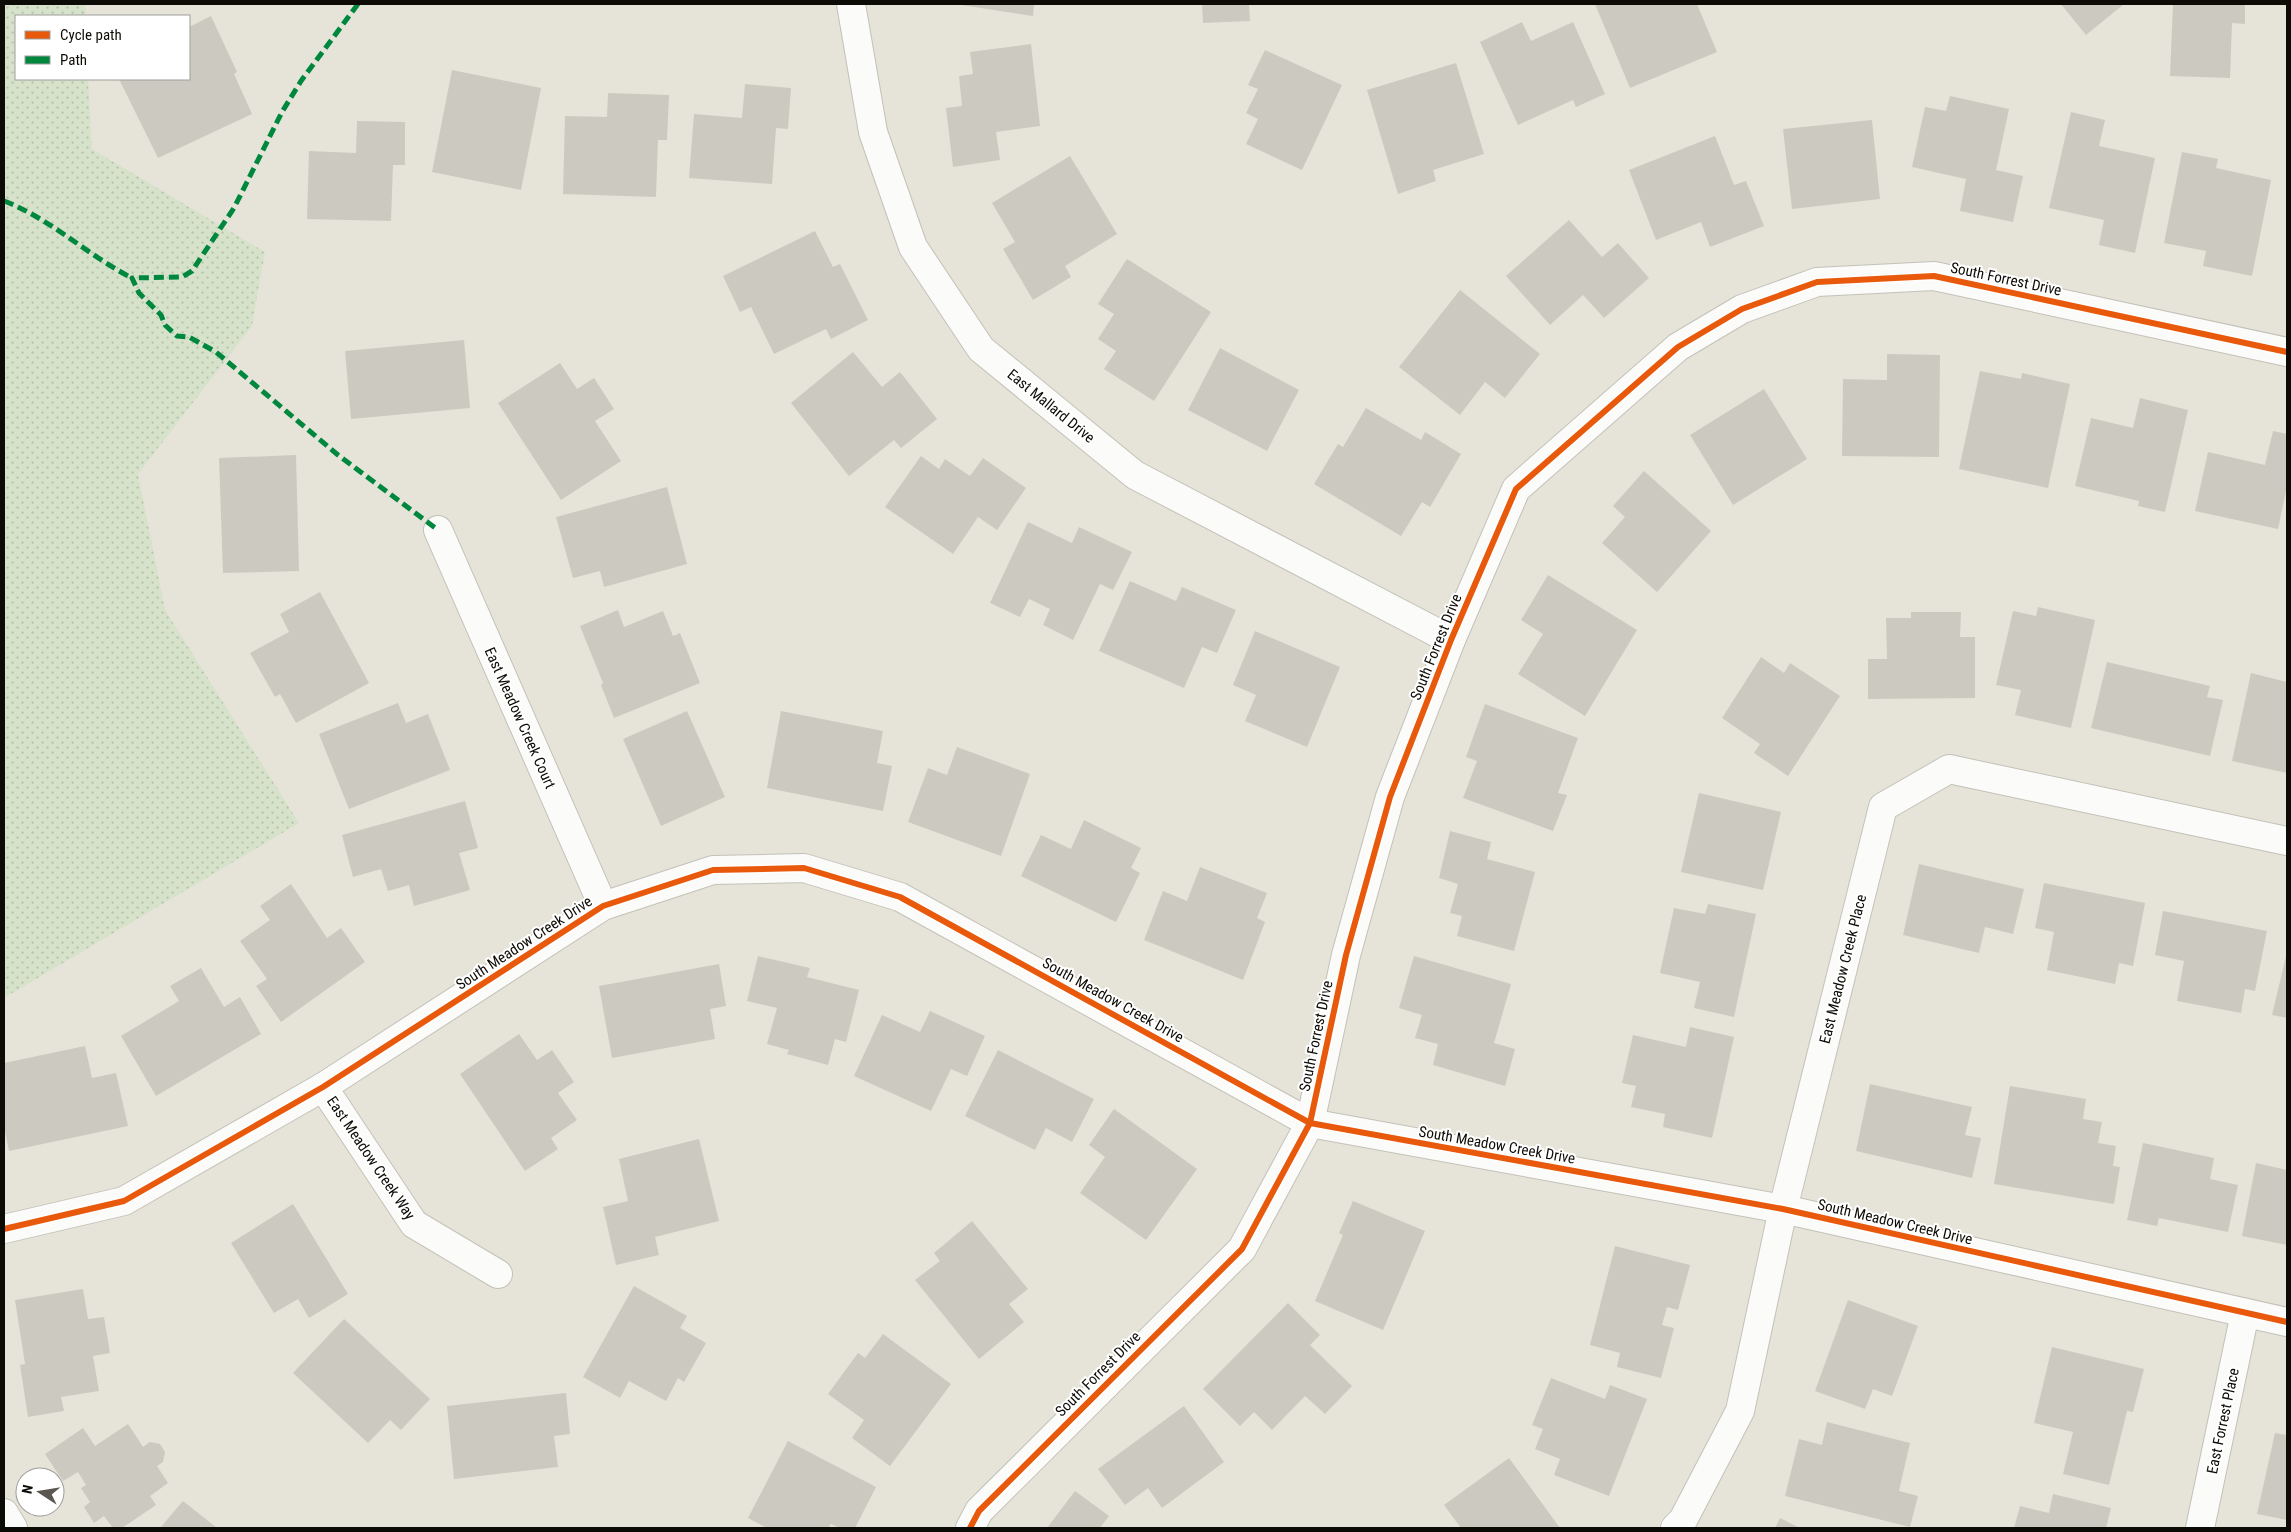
<svg xmlns="http://www.w3.org/2000/svg" width="2291" height="1532" font-family="'Roboto Condensed',sans-serif">
<defs>
<pattern id="grass-dots" width="8" height="8" patternUnits="userSpaceOnUse" patternTransform="scale(1.25)"><rect width="8" height="8" fill="#d6e2ca"/><path d="M2 2h.1M6 6h.1" fill="none" stroke="#b6c1ac" stroke-width="1.8" stroke-linecap="round"/></pattern>
</defs>
<rect width="100%" height="100%" fill="#e6e4d8"/>
<polygon fill="url(#grass-dots)" points="4,4 85,4 86,16 16,16 16,79 88,79 92,149 265,252 252,326 138,474 165,610 299,823 4,998"/>
<g fill="#cccac0">
<polygon points="955,4 1034,4 1033,16"/>
<polygon points="1202,4 1249,4 1250,21 1203,23"/>
<polygon points="1595,4 1697,4 1717,52 1630,88"/>
<polygon points="2061,4 2124,4 2086,35"/>
<polygon points="2173,4 2245,4 2245,24 2232,23 2230,78 2170,76"/>
<polygon points="211,16 237,72 234,74 252,114 158,158 119,79 189,79 189,27"/>
<polygon points="1522,22 1531,41 1573,22 1605,94 1576,107 1573,100 1518,125 1480,42"/>
<polygon points="1031,44 1040,126 996,132 1000,160 953,167 946,108 962,106 959,76 973,74 970,52"/>
<polygon points="1265,50 1342,85 1302,170 1246,144 1258,119 1246,113 1258,89 1248,85"/>
<polygon points="1456,63 1484,154 1433,170 1436,181 1398,194 1367,90"/>
<polygon points="452,70 541,88 521,190 432,172"/>
<polygon points="745,84 791,88 788,129 776,128 772,184 689,178 694,114 742,118"/>
<polygon points="608,93 669,95 667,140 658,140 656,197 563,194 565,116 607,117"/>
<polygon points="1950,96 2009,109 1996,170 2023,176 2013,222 1960,211 1966,179 1912,167 1925,107 1946,111"/>
<polygon points="2071,112 2105,120 2099,146 2155,158 2135,253 2099,245 2104,220 2049,208"/>
<polygon points="1872,120 1880,199 1792,209 1783,129"/>
<polygon points="357,121 405,122 405,165 393,165 391,221 307,219 309,151 356,153"/>
<polygon points="1715,136 1734,185 1746,181 1764,226 1710,247 1701,222 1656,240 1629,170"/>
<polygon points="2182,152 2218,159 2216,168 2271,180 2252,276 2203,266 2206,251 2164,243"/>
<polygon points="1070,156 1117,234 1065,266 1071,277 1033,300 1003,249 1015,242 992,203"/>
<polygon points="1569,220 1602,257 1618,243 1649,278 1604,318 1583,295 1550,325 1506,276"/>
<polygon points="815,231 833,267 840,264 868,320 831,339 826,329 774,354 751,307 740,312 723,276"/>
<polygon points="1127,259 1211,312 1154,401 1104,369 1116,351 1098,339 1114,314 1098,304"/>
<polygon points="1460,290 1540,354 1505,398 1485,382 1460,415 1399,367"/>
<polygon points="464,340 470,408 351,419 345,351"/>
<polygon points="1220,348 1299,390 1267,451 1188,410"/>
<polygon points="853,352 882,387 900,372 937,419 901,448 894,440 849,476 791,403"/>
<polygon points="1887,354 1940,355 1939,457 1842,456 1843,379 1887,380"/>
<polygon points="560,363 577,389 594,378 614,409 595,421 621,461 561,500 498,403"/>
<polygon points="1980,371 2021,379 2022,373 2070,384 2048,488 1959,469"/>
<polygon points="1764,389 1807,459 1733,505 1690,435"/>
<polygon points="2140,398 2188,410 2165,512 2138,506 2139,501 2075,486 2091,418 2133,428"/>
<polygon points="1366,408 1421,440 1425,432 1461,454 1430,507 1422,502 1401,536 1314,484 1338,444 1343,447"/>
<polygon points="2273,431 2287,434 2287,486 2278,529 2195,511 2208,452 2265,465"/>
<polygon points="296,455 299,571 223,573 219,458"/>
<polygon points="921,456 939,469 945,459 970,476 983,458 1026,488 997,530 978,517 953,554 885,507"/>
<polygon points="1644,471 1711,531 1657,592 1602,543 1625,517 1613,506"/>
<polygon points="667,487 687,564 604,587 600,571 573,578 556,517"/>
<polygon points="1028,522 1072,543 1079,527 1132,552 1113,590 1100,584 1073,640 1043,625 1050,609 1029,599 1020,617 990,603"/>
<polygon points="1548,575 1637,630 1585,716 1518,674 1543,634 1521,620"/>
<polygon points="1130,581 1176,601 1182,587 1236,610 1217,653 1202,647 1184,688 1099,651"/>
<polygon points="320,592 369,683 296,723 280,694 275,697 250,653 289,632 280,614"/>
<polygon points="2038,607 2095,620 2071,728 2015,715 2021,690 1996,685 2013,611 2036,616"/>
<polygon points="618,610 624,627 663,611 673,636 680,633 700,683 614,718 601,685 603,683 580,626"/>
<polygon points="1911,612 1961,612 1960,637 1975,637 1975,698 1868,699 1868,659 1887,659 1886,618 1911,618"/>
<polygon points="1255,631 1340,667 1307,747 1245,721 1256,695 1233,685"/>
<polygon points="1761,657 1784,673 1790,663 1840,696 1788,776 1754,753 1760,744 1722,718"/>
<polygon points="2107,662 2210,686 2207,697 2223,700 2210,756 2091,728"/>
<polygon points="2251,673 2287,682 2287,773 2232,761"/>
<polygon points="398,703 406,723 428,714 450,770 349,809 319,734"/>
<polygon points="1485,704 1578,738 1558,793 1567,795 1553,831 1463,798 1477,761 1466,757"/>
<polygon points="687,711 725,797 661,826 623,739"/>
<polygon points="781,711 883,731 877,763 892,766 883,811 767,788"/>
<polygon points="957,747 1030,774 1001,856 908,822 928,768 947,775"/>
<polygon points="1699,793 1781,812 1763,890 1681,872"/>
<polygon points="465,801 478,848 459,853 470,890 414,906 409,885 388,891 381,869 353,877 342,835"/>
<polygon points="1084,820 1141,848 1131,868 1140,873 1116,922 1021,876 1041,835 1071,849"/>
<polygon points="1450,831 1491,842 1487,859 1535,872 1514,951 1457,936 1462,916 1450,913 1458,884 1439,878"/>
<polygon points="1919,864 2024,889 2013,934 1985,927 1979,953 1903,935"/>
<polygon points="1200,867 1267,893 1257,918 1265,922 1243,980 1144,940 1163,891 1187,901"/>
<polygon points="2044,883 2145,903 2133,966 2119,963 2115,984 2047,970 2054,932 2035,928"/>
<polygon points="291,884 327,938 341,928 365,962 281,1022 256,986 267,979 240,941 270,920 260,906"/>
<polygon points="1708,904 1756,914 1734,1017 1694,1008 1700,982 1660,973 1674,908 1705,914"/>
<polygon points="2163,911 2267,931 2255,991 2245,989 2241,1013 2177,1001 2184,961 2155,955"/>
<polygon points="2287,952 2287,1018 2272,1015"/>
<polygon points="758,956 810,968 807,977 859,990 846,1042 835,1039 828,1065 787,1054 789,1050 767,1044 777,1008 747,1001"/>
<polygon points="1414,956 1511,984 1494,1043 1515,1049 1505,1086 1433,1065 1438,1044 1415,1038 1422,1015 1399,1008"/>
<polygon points="719,964 726,1006 710,1009 715,1039 612,1058 599,986"/>
<polygon points="201,968 224,1007 240,997 261,1034 156,1096 121,1036 179,1001 170,986"/>
<polygon points="930,1011 985,1036 967,1076 951,1069 931,1111 854,1076 882,1015 920,1032"/>
<polygon points="1690,1027 1734,1037 1712,1138 1663,1127 1665,1114 1631,1107 1636,1086 1622,1083 1633,1035 1686,1047"/>
<polygon points="519,1034 537,1060 552,1050 574,1082 558,1093 577,1120 551,1138 558,1149 525,1171 460,1074"/>
<polygon points="85,1046 92,1078 116,1073 128,1126 9,1151 4,1126 4,1063"/>
<polygon points="998,1050 1094,1099 1072,1142 1046,1128 1035,1150 965,1116"/>
<polygon points="1870,1084 1972,1107 1965,1135 1981,1138 1972,1178 1856,1151"/>
<polygon points="2010,1086 2086,1099 2083,1119 2102,1122 2098,1143 2116,1146 2113,1166 2120,1167 2114,1204 1994,1184"/>
<polygon points="1114,1109 1197,1169 1146,1240 1080,1193 1105,1157 1089,1145"/>
<polygon points="699,1139 719,1221 655,1237 659,1255 616,1265 603,1207 628,1201 619,1159"/>
<polygon points="2143,1143 2214,1158 2210,1179 2238,1185 2228,1232 2159,1218 2157,1226 2127,1220"/>
<polygon points="2256,1163 2287,1170 2287,1245 2242,1236"/>
<polygon points="1353,1201 1425,1231 1383,1330 1315,1301 1343,1235 1339,1233"/>
<polygon points="293,1204 348,1294 309,1318 298,1299 274,1313 231,1243"/>
<polygon points="972,1221 1028,1289 1009,1304 1024,1322 979,1359 915,1280 940,1261 934,1253"/>
<polygon points="1615,1246 1690,1265 1678,1310 1667,1307 1662,1325 1674,1328 1661,1378 1617,1367 1620,1353 1590,1345"/>
<polygon points="634,1286 687,1316 680,1328 706,1343 684,1382 678,1378 666,1401 629,1381 620,1398 583,1377"/>
<polygon points="83,1289 88,1319 104,1317 110,1353 93,1356 99,1391 61,1397 64,1411 28,1417 20,1365 25,1364 15,1300"/>
<polygon points="1848,1300 1918,1326 1892,1396 1873,1389 1865,1409 1815,1391"/>
<polygon points="1288,1303 1320,1335 1310,1345 1352,1386 1325,1414 1305,1396 1272,1430 1254,1412 1240,1426 1203,1389"/>
<polygon points="344,1319 430,1399 401,1430 390,1420 368,1443 293,1373"/>
<polygon points="883,1334 951,1384 890,1466 852,1438 864,1420 828,1394 858,1353 865,1358"/>
<polygon points="2052,1347 2144,1369 2133,1412 2127,1411 2109,1485 2063,1474 2073,1432 2034,1423"/>
<polygon points="1551,1378 1605,1399 1610,1385 1647,1399 1609,1496 1554,1475 1560,1459 1535,1449 1543,1429 1532,1425"/>
<polygon points="566,1393 570,1434 554,1436 558,1467 454,1479 447,1406"/>
<polygon points="1184,1406 1224,1462 1162,1508 1148,1488 1125,1505 1098,1469"/>
<polygon points="1827,1422 1910,1443 1899,1491 1918,1496 1910,1527 1785,1496 1799,1439 1822,1445"/>
<polygon points="128,1424 143,1447 150,1442 160,1444 165,1452 163,1462 157,1466 168,1483 150,1496 156,1505 122,1528 113,1528 104,1516 94,1523 84,1507 90,1502 81,1488 86,1485 78,1472 63,1481 45,1454 83,1428 95,1446"/>
<polygon points="2275,1433 2287,1435 2287,1520 2257,1514"/>
<polygon points="788,1441 876,1487 855,1528 840,1528 831,1524 828,1528 767,1528 748,1518"/>
<polygon points="1509,1458 1560,1528 1461,1528 1444,1505"/>
<polygon points="1075,1491 1109,1516 1100,1528 1047,1528"/>
<polygon points="2053,1494 2111,1508 2106,1528 2014,1528 2020,1506 2049,1513"/>
<polygon points="183,1501 217,1528 160,1528"/>
<polygon points="1780,1518 1800,1528 1775,1528"/>
</g>
<g fill="none" stroke-linecap="round" stroke-linejoin="round">
<defs>
<g id="street">
<polyline points="851,4 873,132 913,247 981,349 1135,475 1451,640"/>
<polyline points="438,530 603,906"/>
<polyline points="323,1087 414,1224 498,1274"/>
<polyline points="4,1229 124,1201 323,1087 603,906 713,870 804,868 900,897 1310,1123 1783,1209 2287,1322"/>
<polyline points="4,1513 13,1528"/>
<polyline points="970,1528 979,1511 1242,1249 1310,1123 1346,955 1390,797 1451,640 1516,489 1678,347 1742,309 1817,282 1934,276 2287,352"/>
<polyline points="1675,1528 1683,1520 1740,1411 1783,1209 1883,807 1949,769 2287,841"/>
<polyline points="2200,1528 2245,1313"/>
</g>
</defs>
<use href="#street" stroke="#c3c1b9" stroke-width="30"/>
<use href="#street" stroke="#fbfbf9" stroke-width="28"/>
<g stroke="#00873e" stroke-width="5" stroke-dasharray="10 5" stroke-linecap="butt">
<polyline points="358,4 301,81 282,112 234,208 192,271 182,277 132,278 139,293 161,315 165,325 177,336 189,337 216,352 338,455 438,530"/>
<path d="M4 201C51 219 87 255 132 278"/>
</g>
<defs>
<g id="cycleway">
<polyline points="4,1229 124,1201 323,1087 603,906 713,870 804,868 900,897 1310,1123 1783,1209 2287,1322"/>
<polyline points="970,1528 979,1511 1242,1249 1310,1123 1346,955 1390,797 1451,640 1516,489 1678,347 1742,309 1817,282 1934,276 2287,352"/>
</g>
</defs>
<use href="#cycleway" stroke="#fff" stroke-width="9"/>
<use href="#cycleway" stroke="#e8590c" stroke-width="6"/>
</g>
<g text-anchor="middle" dominant-baseline="central" stroke-width="4" stroke-linejoin="round" paint-order="stroke">
<g font-size="15" fill="#0d0b05" stroke="#fff">
<text transform="translate(2006 279) rotate(12)">South Forrest Drive</text>
<text transform="translate(1051 406) rotate(39)">East Mallard Drive</text>
<text transform="translate(1436 647) rotate(-68)">South Forrest Drive</text>
<text transform="translate(520 718) rotate(66)">East Meadow Creek Court</text>
<text transform="translate(524 943) rotate(-33)">South Meadow Creek Drive</text>
<text transform="translate(1843 969) rotate(-76)">East Meadow Creek Place</text>
<text transform="translate(1113 1000) rotate(29)">South Meadow Creek Drive</text>
<text transform="translate(1316 1036) rotate(-78)">South Forrest Drive</text>
<text transform="translate(1497 1145) rotate(10)">South Meadow Creek Drive</text>
<text transform="translate(371 1158) rotate(56)">East Meadow Creek Way</text>
<text transform="translate(1895 1222) rotate(13)">South Meadow Creek Drive</text>
<text transform="translate(1098 1374) rotate(-45)">South Forrest Drive</text>
<text transform="translate(2223 1421) rotate(-78)">East Forrest Place</text>
</g>
</g>
<rect width="2291" height="1532" fill="none" stroke="#0d0b05" stroke-width="10"/>
<rect x="15" y="15" width="175" height="65" fill="#ffffff" stroke="#9e9d9b"/>
<rect x="25" y="31" width="25" height="8" fill="#e8590c" stroke="#9e9d9b"/>
<text x="60" y="40" font-size="15" fill="#0d0b05">Cycle path</text>
<rect x="25" y="56" width="25" height="8" fill="#00873e" stroke="#9e9d9b"/>
<text x="60" y="65" font-size="15" fill="#0d0b05">Path</text>
<g transform="translate(40 1492) rotate(282)"><circle r="24" fill="#ffffff" stroke="#9e9d9b"/>
<path d="M0-4L9 19L0 12L-9 19Z" fill="#59574f"/>
<text y="-8" font-size="14" font-weight="bold" text-anchor="middle" fill="#0d0b05">N</text>
</g>
</svg>
